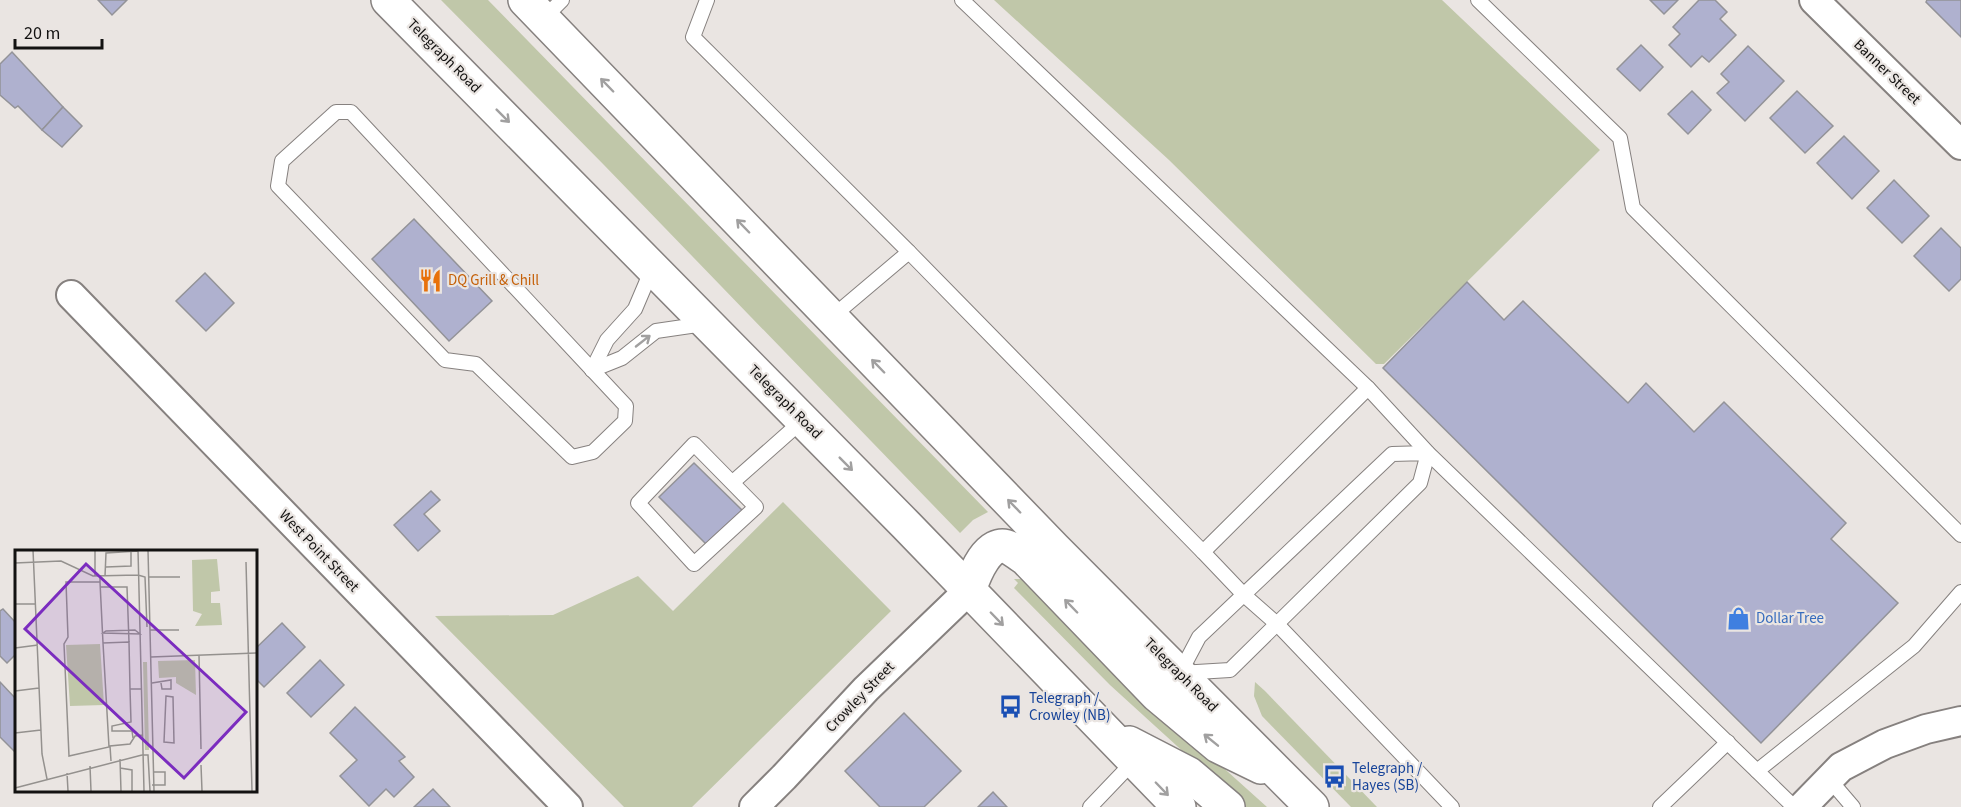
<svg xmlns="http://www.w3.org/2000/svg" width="1961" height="807" font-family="'Source Sans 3',sans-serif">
<rect width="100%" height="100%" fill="#eae5e2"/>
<g fill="#c0c7a9">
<polygon points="441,0 488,0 988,512 973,520 960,533 604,165"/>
<polygon points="994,0 1442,0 1600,150 1384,364 1376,364 1169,160"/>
<polygon points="783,502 891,611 692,807 624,807 435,616 553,615 638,576 673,611"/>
<polygon points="1014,579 1022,579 1029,586 1033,582 1148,700 1267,807 1244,807 1110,685 1014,588 1018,583"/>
<polygon points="1255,682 1265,691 1377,807 1351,807 1262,716 1254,696"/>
</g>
<g fill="#afb1cf" stroke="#939398" stroke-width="1.5">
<polygon points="98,0 127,0 112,15"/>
<polygon points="1650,0 1678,0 1664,14"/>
<polygon points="1699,0 1715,0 1727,12 1720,19 1736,35 1709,62 1702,56 1691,67 1669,45 1680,34 1673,27"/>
<polygon points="1927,0 1961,0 1961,37 1926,2"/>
<polygon points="1641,45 1663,67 1640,91 1617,69"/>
<polygon points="1748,46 1784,81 1745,121 1717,93 1729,82 1721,74"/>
<polygon points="12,52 63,107 42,130 18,106 15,108 0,95 0,64"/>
<polygon points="1692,91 1711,110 1688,134 1668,114"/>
<polygon points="1797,91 1833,126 1805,153 1770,118"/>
<polygon points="63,107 82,126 62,147 42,130"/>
<polygon points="1844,136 1879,171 1852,199 1817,163"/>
<polygon points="1894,180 1929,216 1902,243 1867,208"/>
<polygon points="414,219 492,301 449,341 372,259"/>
<polygon points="1941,228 1961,248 1961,279 1949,291 1914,256"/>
<polygon points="205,273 234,303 206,331 176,301"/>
<polygon points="1467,282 1504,320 1523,301 1628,403 1646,383 1694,432 1724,402 1846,523 1831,539 1898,603 1761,743 1383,368"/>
<polygon points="694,463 743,511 708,546 659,497"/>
<polygon points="431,491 440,500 424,514 440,531 418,551 394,525"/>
<polygon points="3,609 16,623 16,654 7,663 0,656 0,611"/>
<polygon points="282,623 305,647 264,687 255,678 255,649"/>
<polygon points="320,660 344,685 311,717 287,693"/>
<polygon points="0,682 16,699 16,753 0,737"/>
<polygon points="355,707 405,757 399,761 414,777 394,797 386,789 369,806 340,776 357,760 330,733"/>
<polygon points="904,713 961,771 924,807 880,807 845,771"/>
<polygon points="433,789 450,807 414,807"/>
<polygon points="993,792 1007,807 978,807"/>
</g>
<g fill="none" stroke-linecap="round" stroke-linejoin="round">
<defs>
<g id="lane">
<polyline points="707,0 693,37 909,252"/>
<polyline points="962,0 1368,388"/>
<polyline points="1478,0 1620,138 1633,208 1961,535"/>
<polyline points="543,19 562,0"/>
<polygon points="336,112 351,112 626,406 625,421 593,452 572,457 476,364 445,360 278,186 282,161"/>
<polyline points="832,317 909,252 1203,552 1368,388 1428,453 1757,771"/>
<polyline points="592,370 622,358 656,331 704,324"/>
<polyline points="592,370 607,340 635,309 652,269"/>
<polygon points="694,444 756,507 694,564 638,503"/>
<polygon points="1428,453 1420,483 1230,670 1180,673 1199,637 1392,454"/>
<polyline points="733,482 803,420"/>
<polyline points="1203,552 1244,595 1277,624 1452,807"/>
<polyline points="1829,779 1853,807"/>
<polyline points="1090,807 1134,761"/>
<polyline points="1660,807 1728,742"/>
<polyline points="1794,807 1757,771 1914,646 1961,592"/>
</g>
<g id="street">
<polyline points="1814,0 1961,145"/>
<polyline points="71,295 568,807"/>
<polyline points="754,807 784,777 866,689 969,590"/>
<polyline points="1802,807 1841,767 1885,744 1926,729 1961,721"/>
</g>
<g id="primary">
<polyline points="388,0 906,525 1179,807"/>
<polyline points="525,0 1054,548 1312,807"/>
<path d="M969 590C974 576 988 537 1010 548 1015 551 1021 556 1026 559L1157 695 1218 746 1261 767"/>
<polyline points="1129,743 1189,774 1228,807"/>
</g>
</defs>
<use href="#lane" stroke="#86817f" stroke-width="16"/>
<use href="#street" stroke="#86817f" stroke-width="32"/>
<use href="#primary" stroke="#86817f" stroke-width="36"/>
<use href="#lane" stroke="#fff" stroke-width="14"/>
<use href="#street" stroke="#fff" stroke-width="28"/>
<use href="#primary" stroke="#fff" stroke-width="33"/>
</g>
<defs><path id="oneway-shaft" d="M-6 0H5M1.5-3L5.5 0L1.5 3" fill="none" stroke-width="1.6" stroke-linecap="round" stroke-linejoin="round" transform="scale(1.5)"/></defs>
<g stroke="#a1a0a0">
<use href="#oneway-shaft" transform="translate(607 85) rotate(-134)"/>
<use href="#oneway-shaft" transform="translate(503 116) rotate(45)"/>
<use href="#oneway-shaft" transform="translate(743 226) rotate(-134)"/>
<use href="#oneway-shaft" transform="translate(643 341) rotate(-38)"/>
<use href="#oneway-shaft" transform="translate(878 366) rotate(-134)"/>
<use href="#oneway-shaft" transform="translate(846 464) rotate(45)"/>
<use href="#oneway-shaft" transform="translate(1014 506) rotate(-134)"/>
<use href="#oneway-shaft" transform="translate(1071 606) rotate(-134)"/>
<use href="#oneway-shaft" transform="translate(997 619) rotate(46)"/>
<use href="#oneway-shaft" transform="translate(1211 740) rotate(-141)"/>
<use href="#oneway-shaft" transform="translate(1162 789) rotate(46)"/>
</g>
<defs>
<symbol id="restaurant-bare" viewBox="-9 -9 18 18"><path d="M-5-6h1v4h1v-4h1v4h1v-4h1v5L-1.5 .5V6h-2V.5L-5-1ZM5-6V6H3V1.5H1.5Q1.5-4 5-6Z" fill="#e8710a" stroke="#eae5e2" stroke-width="2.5" paint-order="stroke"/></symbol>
<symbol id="shop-bare" viewBox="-9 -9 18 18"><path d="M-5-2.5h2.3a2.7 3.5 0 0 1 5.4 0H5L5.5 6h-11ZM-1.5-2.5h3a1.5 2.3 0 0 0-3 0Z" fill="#3f7fe0" stroke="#eae5e2" stroke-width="2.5" paint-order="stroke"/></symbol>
<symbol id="bus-bare" viewBox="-9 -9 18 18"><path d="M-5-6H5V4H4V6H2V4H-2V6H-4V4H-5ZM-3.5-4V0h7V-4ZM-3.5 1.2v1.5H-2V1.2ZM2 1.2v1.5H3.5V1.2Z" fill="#1a4fb4" stroke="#eae5e2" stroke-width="2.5" paint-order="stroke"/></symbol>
</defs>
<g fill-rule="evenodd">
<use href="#restaurant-bare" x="414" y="264" width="33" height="33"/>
<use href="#shop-bare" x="1722" y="602" width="33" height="33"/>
<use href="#bus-bare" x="994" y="690" width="33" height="33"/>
<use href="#bus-bare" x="1318" y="760" width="33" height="33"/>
</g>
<g text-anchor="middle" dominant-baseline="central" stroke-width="4.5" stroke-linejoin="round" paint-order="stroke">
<g font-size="15" fill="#131211" stroke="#eae5e2">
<text transform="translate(444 56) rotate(45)">Telegraph Road</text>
<text transform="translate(1887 72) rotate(44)">Banner Street</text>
<text transform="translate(785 402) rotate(45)">Telegraph Road</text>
<text transform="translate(319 551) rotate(46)">West Point Street</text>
<text transform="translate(1181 675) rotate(45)">Telegraph Road</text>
<text transform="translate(860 697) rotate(-46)">Crowley Street</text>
</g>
<g font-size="15" fill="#c56008" stroke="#eae5e2" text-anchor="start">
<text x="448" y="280">DQ Grill &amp; Chill</text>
</g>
<g font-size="15" fill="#366cbe" stroke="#eae5e2" text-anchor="start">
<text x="1756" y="618">Dollar Tree</text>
</g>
<g font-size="15" fill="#164399" stroke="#eae5e2" text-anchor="start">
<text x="1029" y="698">Telegraph /<tspan x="1029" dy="17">Crowley (NB)</tspan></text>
<text x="1352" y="768">Telegraph /<tspan x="1352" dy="17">Hayes (SB)</tspan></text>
</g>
</g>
<g transform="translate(15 550)">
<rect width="242" height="242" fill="#eae5e2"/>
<path d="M202 9 205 41 196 42V53H205L207 75 180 76 187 64 178 61 177 10ZM85 94 89 155 55 156 51 95ZM180 110 181 145 161 133V127L144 128 143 111ZM128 112H132L134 200H130Z" fill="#c0c7a9"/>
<path fill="none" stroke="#94918e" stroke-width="1.5" d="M18 0 27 204 32 229M80 0V26M123 0 129 241M133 0 139 241M231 12 237 241M0 13 46 11 78 26 123 25M91 17 116 16V0M123 25 130 27 132 77M85 26V32H51L53 87 49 94 54 206 94 197 88 93M90 26 91 3 123 1M134 27H165M85 32 88 93 114 92 115 139H126M85 37H112L114 92M0 54H21M120 80 125 84 88 83 91 81ZM135 80H164M0 98 23 95M184 105 186 199M136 107 242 103M137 133 156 130V139H147L146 133M115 139 116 172 97 176V181H117L118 188M0 141 24 138M151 146 158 147 159 193 149 192ZM0 183 26 180M127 205H133L135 241M105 209 106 241M96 211 95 196 115 194 120 186 127 185M186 215 187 241M75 216 76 241M105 218 117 220V241M52 223 53 241M137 235H150V222H138M0 238 127 205"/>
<path fill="#7b2cbf" fill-opacity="0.15" stroke="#7b2cbf" stroke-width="3" d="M71 14 231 162 169 228 10 79Z"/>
<rect width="242" height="242" fill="none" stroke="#131211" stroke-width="3"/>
</g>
<path d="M15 39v9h87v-9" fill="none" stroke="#131211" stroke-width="3"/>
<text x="24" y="39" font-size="18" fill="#131211" stroke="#eae5e2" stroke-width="4.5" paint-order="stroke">20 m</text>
</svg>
